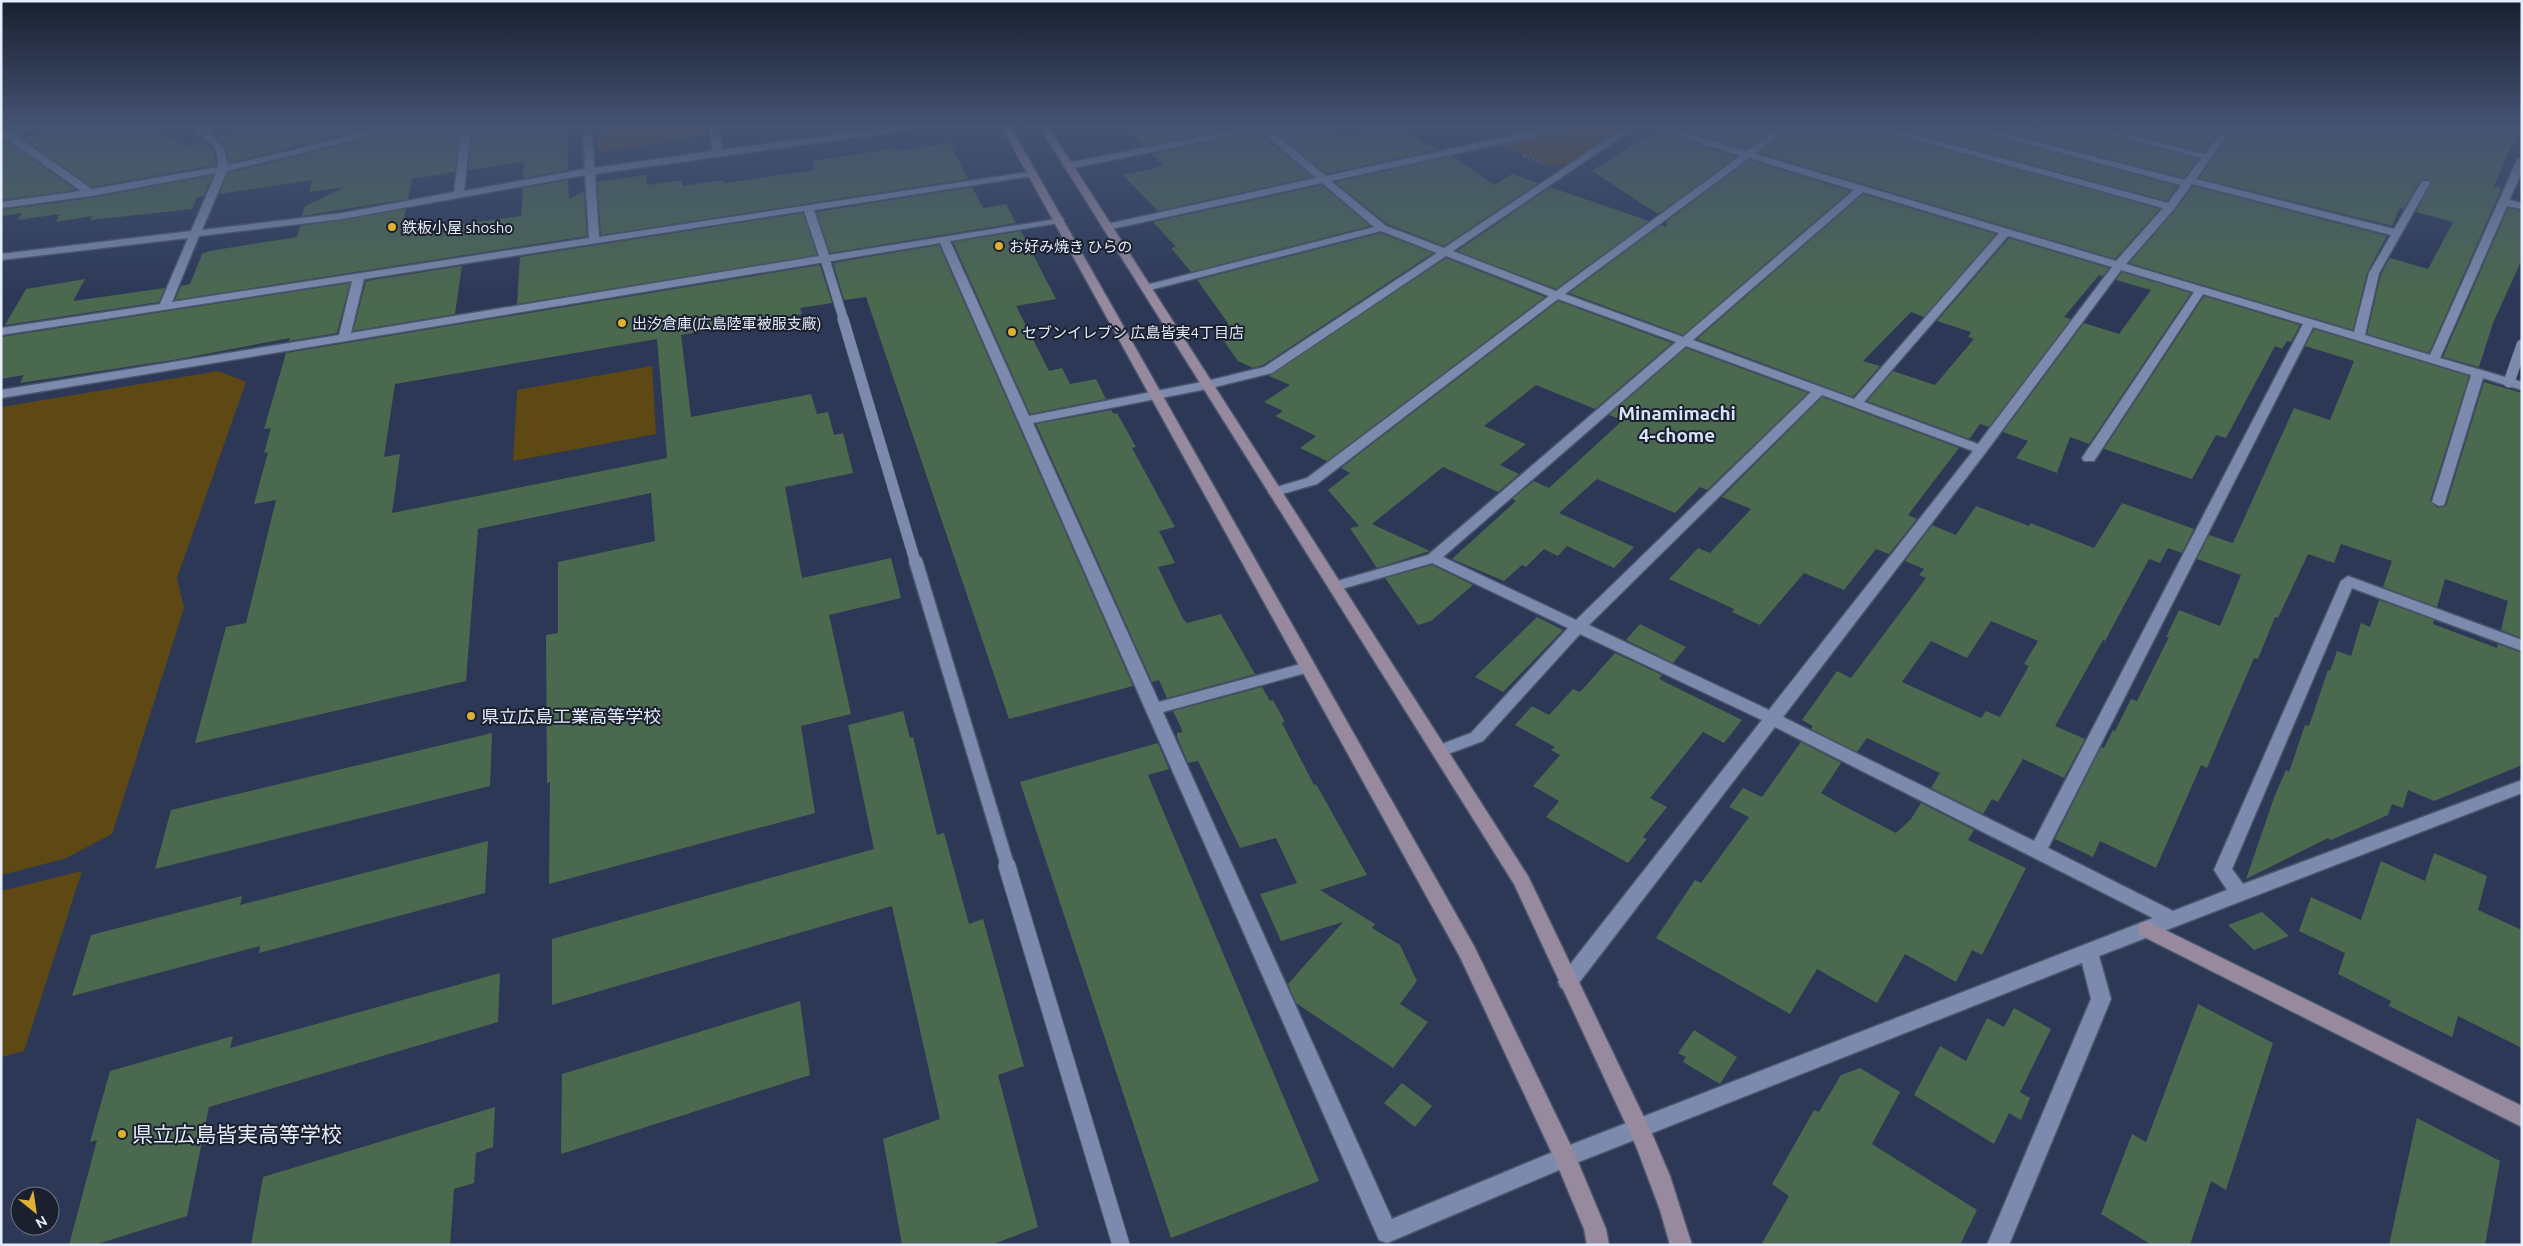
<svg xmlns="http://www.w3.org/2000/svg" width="2523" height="1246" font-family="Ubuntu,'Noto Sans JP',sans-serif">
<rect width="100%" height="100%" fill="#2c3856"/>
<g fill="#5e4914">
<polygon points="596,126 705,126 706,135 604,152 598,149"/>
<polygon points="1577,126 1625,126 1568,164 1550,165 1499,145 1500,142"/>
<polygon points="652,366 656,434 513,461 517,390"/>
<polygon points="219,371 246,382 177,578 184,608 112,834 64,859 1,875 1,407"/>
<polygon points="82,871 24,1051 1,1057 1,891"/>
</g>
<g fill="#4b694e" fill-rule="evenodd">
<polygon points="64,126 151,126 185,146 204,140 214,152 216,165 92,187 23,138"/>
<polygon points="252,126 375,126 229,163 226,148 216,137"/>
<polygon points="398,126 460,126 455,172 412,179 408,199 302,216 305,206 345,187 309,192 312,180 219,194 228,173 346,144"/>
<polygon points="473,126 567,126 568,170 523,178 524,162 468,170"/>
<polygon points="1123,126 1244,126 1144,146"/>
<polygon points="1272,126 1337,126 1338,137 1390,126 1400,126 1425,144 1440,149 1326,174 1271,128"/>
<polygon points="1666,126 1778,126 1746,149"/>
<polygon points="1793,126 1864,126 2160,209 2115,259 1759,153"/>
<polygon points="1888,126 1957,126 2178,186 2167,201"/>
<polygon points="1981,126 2074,126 2198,159 2184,178"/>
<polygon points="2099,126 2223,126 2204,152"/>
<polygon points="2236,126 2520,126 2494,186 2502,188 2429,353 2367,334 2381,274 2390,258 2428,269 2453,222 2416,212 2431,182 2428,179 2420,180 2404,209 2400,208 2392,226 2199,178"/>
<polygon points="1655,131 1736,157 1658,214 1592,171"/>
<polygon points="1258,132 1312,177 1158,211 1123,175 1164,166 1152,154"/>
<polygon points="9,142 76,190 1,200 1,144"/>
<polygon points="950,143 968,179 601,235 597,183 601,181 646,175 647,185 682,180 683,186 723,180 724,183 815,170 813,161 897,148 898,151"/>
<polygon points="1452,156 1494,185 1512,174 1538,183 1444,246 1387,224 1335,182"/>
<polygon points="1749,160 1850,191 1683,335 1569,293 1661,225 1666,227 1667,221"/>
<polygon points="213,175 204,196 197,197 192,209 90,220 92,216 56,222 60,214 17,220 22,213 1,216 1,210 91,198"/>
<polygon points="568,180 569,199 584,191 587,236 175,300 181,286 190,284 202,254 209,251 297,237 300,226 406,209 402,232 521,216 523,188"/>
<polygon points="1322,185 1370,226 1191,272 1171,248 1176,247 1153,222"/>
<polygon points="2193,186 2387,236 2367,273 2353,330 2129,263 2175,210"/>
<polygon points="972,187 983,208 1006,204 1016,223 830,253 816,212"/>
<polygon points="1550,187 1649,221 1556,289 1457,251"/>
<polygon points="1863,194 1996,234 1924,317 1911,312 1863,361 1880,366 1853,397 1697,339"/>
<polygon points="2508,208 2522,211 2522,259 2493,323 2479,367 2443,357"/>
<polygon points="803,213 817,255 517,304 520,257"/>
<polygon points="1021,231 1056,299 1016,306 1049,371 1062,368 1070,384 1096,379 1106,399 1030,414 953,242"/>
<polygon points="1381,233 1433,253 1263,365 1253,368 1238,361 1216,330 1228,323 1197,280"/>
<polygon points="2009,238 2109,268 2103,276 2099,275 2064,317 2071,319 1989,427 1980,424 1970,438 1967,438 1867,401 1893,371 1935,385 1974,339 1968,337 1971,332 1937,321"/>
<polygon points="939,245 1133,686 1009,719 866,297 844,300 833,263"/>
<polygon points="1446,258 1545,297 1327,461 1300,448 1316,436 1275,416 1283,411 1264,402 1290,385 1269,376"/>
<path d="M820 265 832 303 800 308 802 314 681 335 691 417 811 394 817 414 828 412 834 435 843 433 853 473 785 487 802 578 891 558 901 598 829 615 851 714 801 726 815 813 549 884 550 782 547 783 546 635 558 633V562L655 541 651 493 478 529 466 681 195 743 226 627 246 623 276 500 254 504 268 452 264 453 271 428 264 429 286 353ZM657 339 667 458 392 513 400 454 384 457 395 384Z"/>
<polygon points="462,266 455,314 353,331 366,281"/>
<polygon points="2122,272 2191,293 2089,444 2070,437 2057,473 2016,458 2028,441 2003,432 2084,323 2119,334 2151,290 2116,280"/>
<polygon points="85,279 73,301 165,288 159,302 5,325 26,289"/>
<polygon points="350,283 337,333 289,341 290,338 173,360 20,383 24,375 1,379 1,337"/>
<polygon points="2204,296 2300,325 2291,342 2287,341 2282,349 2275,346 2226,438 2216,435 2192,479 2104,449"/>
<polygon points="1558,301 1672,343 1595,409 1536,385 1484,426 1526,444 1500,465 1519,474 1498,492 1443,467 1372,524 1430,551 1377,568 1350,528 1359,526 1328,490 1350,473 1341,468"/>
<polygon points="2314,329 2469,376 2430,501 2438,508 2446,506 2484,382 2522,393 2522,638 2501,630 2508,601 2445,579 2437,607 2383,587 2392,561 2341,544 2334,563 2308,554 2278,618 2275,617 2258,659 2254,658 2207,768 2201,765 2156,868 2100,841 2093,857 2055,839 2101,747 2104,748 2113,730 2115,731 2131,699 2137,701 2169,637 2166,637 2179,610 2220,626 2241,575 2197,559 2209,535 2233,543 2294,408 2330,420 2354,361 2305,346"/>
<polygon points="1686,348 1808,393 1707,490 1700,487 1675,513 1597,479 1559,513 1634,547 1614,568 1567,546 1558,556 1544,549 1526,567 1522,565 1504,581 1452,559 1516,501 1512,499 1534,481 1549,488 1623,420 1609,415"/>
<polygon points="1822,397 1959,448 1908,515 1917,519 1889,554 1876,549 1844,590 1804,573 1760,625 1732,612 1734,609 1669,579 1698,548 1710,553 1751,509 1722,497"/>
<polygon points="1111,410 1114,414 1117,413 1136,447 1132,448 1175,527 1159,531 1175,563 1158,567 1183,619 1187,623 1221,614 1255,674 1167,698 1159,680 1152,682 1036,424"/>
<path d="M2122 503 2194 529 2182 553 2168 548 2160 563 2149 559 2105 641 2103 640 2055 726 2085 739 2064 778 2023 759 1998 802 1992 799 1983 814 1931 788 1940 773 1867 738 1857 752 1811 729 1813 726 1802 720 1837 671 1851 678 1926 578 1919 575 1924 569 1905 561 1932 525 1956 535 1976 506 2029 526 2031 523 2094 548ZM1991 621 2038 641 2024 664 2029 666 2000 717 1986 711 1981 718 1902 682 1931 641 1967 658Z"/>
<polygon points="1432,565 1473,585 1431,621 1418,625 1385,578"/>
<polygon points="2379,600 2434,620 2433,624 2497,648 2498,644 2522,653 2522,765 2434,801 2408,790 2403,808 2392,804 2388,815 2331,840 2328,838 2246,879 2275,795 2286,770 2289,772 2305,725 2309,726 2328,670 2330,671 2337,651 2351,656 2361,623 2370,627"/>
<polygon points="1537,617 1563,630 1503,692 1475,677"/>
<polygon points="1640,624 1686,647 1673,663 1626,640"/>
<polygon points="1615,653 1662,675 1659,679 1742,720 1724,743 1703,732 1650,798 1667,807 1643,837 1647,839 1628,863 1546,817 1559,801 1533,786 1560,755 1551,750 1555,747 1515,725 1532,706 1549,715 1573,689 1580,692"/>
<polygon points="1262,687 1270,701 1273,700 1285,722 1282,723 1314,785 1316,784 1367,875 1320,890 1375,924 1372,928 1400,945 1417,981 1400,1004 1428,1022 1393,1068 1296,1003 1288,984 1343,922 1281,941 1260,894 1297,883 1276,838 1240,848 1198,761 1188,763 1177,737 1177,733 1183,732 1173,711"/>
<polygon points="903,711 910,738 913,737 937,835 944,833 969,924 983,919 1024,1066 998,1075 1038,1227 991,1245 902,1245 883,1139 940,1119 892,906 552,1005 552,939 874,849 848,725"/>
<polygon points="492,733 490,786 155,869 171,810"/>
<polygon points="1801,742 1841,763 1821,793 1842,805 1896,833 1911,819 1921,803 1974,830 1968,840 2026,868 1982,955 1972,950 1956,982 1905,954 1877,1003 1817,969 1790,1014 1656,938 1695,880 1701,883 1749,817 1729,807 1743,788 1762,797"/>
<polygon points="1158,743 1169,769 1148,775 1319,1181 1171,1238 1020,782"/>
<polygon points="488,841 485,893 259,953 260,946 72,996 91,935 242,896 240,905"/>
<polygon points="2434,853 2487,876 2478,910 2522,930 2522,1048 2458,1016 2452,1037 2389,1006 2391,1001 2338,974 2345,953 2299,931 2311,897 2361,920 2381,861 2425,881"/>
<polygon points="2262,912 2289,936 2254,950 2228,925"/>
<polygon points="500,973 498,1022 209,1107 187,1216 94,1245 69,1245 97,1140 90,1142 110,1071 233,1036 230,1048"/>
<polygon points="800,1001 810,1075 561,1154 562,1074"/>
<polygon points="2198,1004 2273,1043 2226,1190 2211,1181 2190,1245 2152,1245 2101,1214 2132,1134 2146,1142"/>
<polygon points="2014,1008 2051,1029 2020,1092 2030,1098 2021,1120 2009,1113 1994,1144 1914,1095 1940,1046 1966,1061 1987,1018 2004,1027"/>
<polygon points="1694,1030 1737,1057 1720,1084 1683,1062 1686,1057 1678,1053"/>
<polygon points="1860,1068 1900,1092 1872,1144 1977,1210 1960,1245 1761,1245 1789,1196 1772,1184 1814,1110 1819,1112 1841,1075"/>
<polygon points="1402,1083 1432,1106 1415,1127 1384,1103"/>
<polygon points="495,1107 493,1147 476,1153 474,1183 454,1189 450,1245 251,1245 263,1177"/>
<polygon points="2417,1118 2500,1161 2485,1245 2389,1245"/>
</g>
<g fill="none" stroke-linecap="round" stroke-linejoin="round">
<defs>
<polyline id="lane-far3" points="825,259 844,321"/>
<g id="lane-far2">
<polyline points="843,319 916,564"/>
<polyline points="2509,382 2522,345"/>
</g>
<polyline id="lane-far1" points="916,562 1008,867"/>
<polyline id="lane" points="1007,866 1121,1245"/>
<path id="street" d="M28 126H43L15 135 92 189 218 167C219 139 203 142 189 126L203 128 225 126 209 132 224 148 228 165 294 150 382 126H396L346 142 227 171 202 230 342 213 454 192 462 126H471L464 191 585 169 583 126H592L594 168 713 151 709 126H718L722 150 897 126H920L916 129 595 174 599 237 1035 171V175L1032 176 814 210 829 255 1063 218 1064 220 1059 223 950 241 1029 416 1207 381 1264 367 1437 253 1381 231 1146 291 1142 290V286L1374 227 1322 183 1107 230 1102 227 1107 224 1316 178 1259 130 1068 169 1063 166 1068 163 1253 126H1270L1268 128 1326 176 1556 126H1572L1568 129 1331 181 1386 226 1444 248 1627 126H1637L1453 251 1556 291 1740 156 1647 126H1660L1746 151 1781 126H1791L1755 154 2116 261 2163 208 1866 126H1881L2168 203 2181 185 1959 126H1974L2185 180 2201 158 2076 126H2092L2205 154 2225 126H2234L2196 179 2394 229 2422 181H2428L2430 183 2379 273 2365 335 2430 355 2517 160 2522 157V172L2509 200 2522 203V209L2507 206 2440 358 2522 382V390L2483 378 2444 505 2439 506 2432 502 2471 375 2313 327 2048 848 2173 911 2227 890 2214 870 2341 581 2348 576 2522 640V651L2352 588 2232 869 2243 884 2522 780V793L2099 956 2111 999 2009 1245H1987L2091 999 2082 963 1571 1165 1387 1243 1379 1240 940 243 1 398V390L339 335 352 281 1 335V328L160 304 188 238 1 260V254L191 231 216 173 91 196 1 208V202L81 191 6 138 1 139V133ZM1749 158 1854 190 1683 337 1565 294ZM585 175 589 238 172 302 199 236 342 219ZM2192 184 2391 235 2369 273 2354 332 2126 264 2174 209ZM1863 192 1999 233 1854 399 1693 340ZM804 211 819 256 351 333 364 279ZM2008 236 2112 267 1978 444 1864 402ZM1446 256 1549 296 1307 478 1270 489 1268 492 1270 495 1275 496 1317 484 1558 299 1676 342 1428 555 1330 583 1328 586 1335 591 1432 563 1568 628 1471 733 1434 747 1432 751 1434 755 1440 757 1483 741 1580 634 1762 720 1561 976 1558 982 1561 988 1568 990 1575 988 1775 727 2153 918 1565 1147 1392 1219 1163 712 1313 671 1316 667 1313 663 1308 662 1159 702 1033 423 1207 389 1272 373ZM2121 270 2194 292 2082 458 2084 461H2094L2203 294 2303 324 2034 841 1783 717 1986 452ZM1686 346 1811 392 1576 620 1443 557ZM1822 395 1973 451 1769 710 1589 625Z"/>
<g id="secondary">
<polygon points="1001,126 1010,126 1474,946 1573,1150 1606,1229 1609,1245 1587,1245 1584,1229 1556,1162 1460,957"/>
<polygon points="1039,126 1048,126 1528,876 1653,1136 1670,1176 1692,1245 1670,1245 1660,1210 1636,1146 1514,884"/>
<polygon points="2147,921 2522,1106 2522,1127 2140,935 2138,929 2140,923"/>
</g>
</defs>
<use href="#lane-far3" stroke="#4b556c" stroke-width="11"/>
<use href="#lane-far2" stroke="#4b556c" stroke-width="12"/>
<use href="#lane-far1" stroke="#4b556c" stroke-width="16"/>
<use href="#lane" stroke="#4b556c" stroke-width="19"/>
<use href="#street" stroke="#4b556c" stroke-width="3"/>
<use href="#secondary" stroke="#4b556c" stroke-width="3"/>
<polyline stroke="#808aa1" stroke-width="2" stroke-dasharray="2 2.5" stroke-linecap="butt" points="1524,156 1542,163"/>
<use href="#lane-far3" stroke="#7c8bad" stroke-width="9"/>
<use href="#lane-far2" stroke="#7c8bad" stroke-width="11"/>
<use href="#lane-far1" stroke="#7c8bad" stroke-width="13"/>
<use href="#lane" stroke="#7c8bad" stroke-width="17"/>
<use href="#street" fill="#7c8bad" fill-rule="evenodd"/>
<use href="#secondary" fill="#978a9f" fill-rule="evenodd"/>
</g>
<linearGradient id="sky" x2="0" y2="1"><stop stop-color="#181f2f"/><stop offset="0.42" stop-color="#455373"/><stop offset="1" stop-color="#455373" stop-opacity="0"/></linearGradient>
<rect width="2523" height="300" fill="url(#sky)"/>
<g fill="#dfb034" stroke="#1a202e" stroke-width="2">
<circle cx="392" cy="227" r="5"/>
<circle cx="999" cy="246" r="5"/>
<circle cx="622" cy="323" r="5"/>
<circle cx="1012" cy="332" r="5"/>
<circle cx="471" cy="716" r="5"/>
<circle cx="122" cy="1134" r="5"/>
</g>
<g text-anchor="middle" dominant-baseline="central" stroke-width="4" stroke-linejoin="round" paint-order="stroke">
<g font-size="15" fill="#e6edfc" stroke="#1a202e" text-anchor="start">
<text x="402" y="227">鉄板小屋 shosho</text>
<text x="1009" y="246">お好み焼き ひらの</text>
<text x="632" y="323">出汐倉庫(広島陸軍被服支廠)</text>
<text x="1022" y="332">セブンイレブン 広島皆実4丁目店</text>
</g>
<g font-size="18" fill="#e6edfc" stroke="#1a202e" text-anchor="start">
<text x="481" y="716">県立広島工業高等学校</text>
</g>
<g font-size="19" font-weight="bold" fill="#d9e3fa" stroke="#1a202e">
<text x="1677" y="413">Minamimachi<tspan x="1677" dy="22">4-chome</tspan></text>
</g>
<g font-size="21" fill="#e6edfc" stroke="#1a202e" text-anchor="start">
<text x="132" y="1134">県立広島皆実高等学校</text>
</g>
</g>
<rect width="2523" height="1246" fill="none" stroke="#e6edfc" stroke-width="5"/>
<g transform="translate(35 1211) rotate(150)"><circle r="24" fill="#1a202e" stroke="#6c7280"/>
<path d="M0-4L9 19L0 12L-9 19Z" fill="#dfb034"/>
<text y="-8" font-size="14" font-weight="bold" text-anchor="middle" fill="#e6edfc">N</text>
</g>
</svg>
